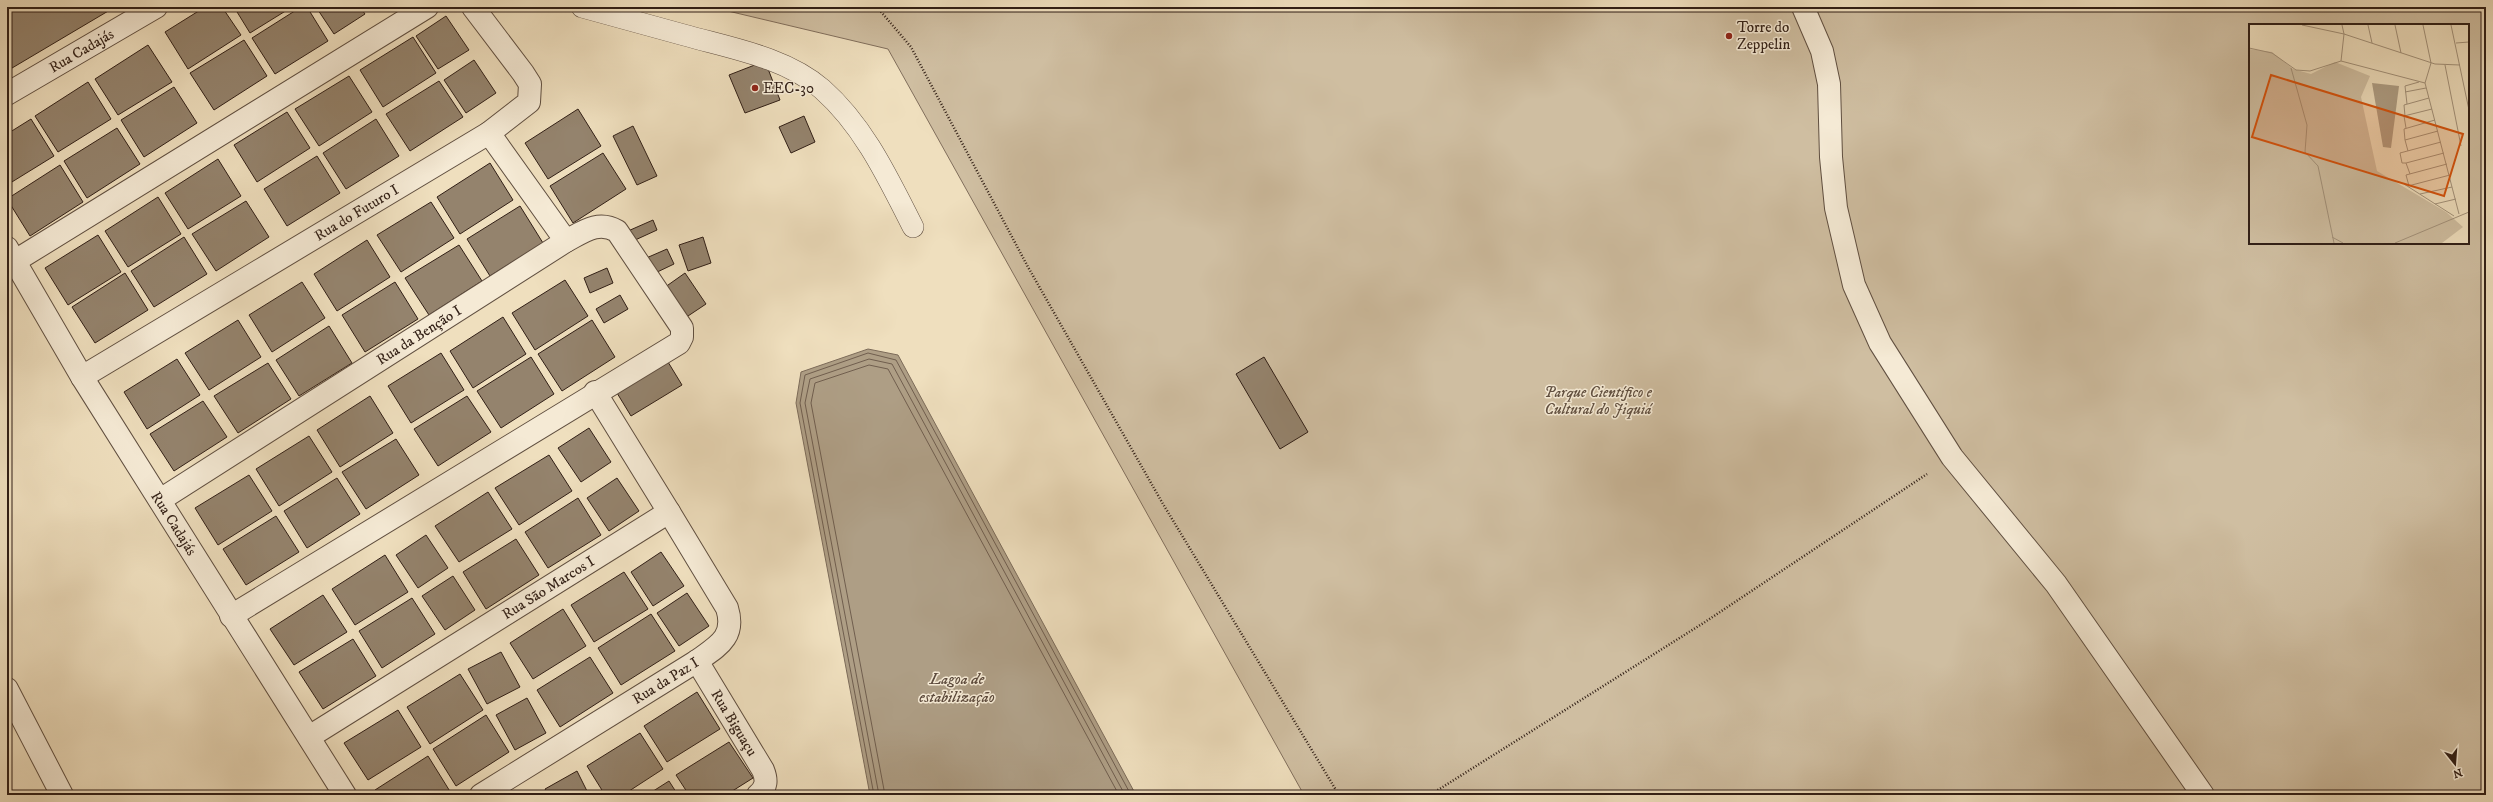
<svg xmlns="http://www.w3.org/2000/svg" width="2493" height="802" font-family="'IM FELL DW Pica',serif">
<rect width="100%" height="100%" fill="#efdfbe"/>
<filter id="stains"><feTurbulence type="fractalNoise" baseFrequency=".005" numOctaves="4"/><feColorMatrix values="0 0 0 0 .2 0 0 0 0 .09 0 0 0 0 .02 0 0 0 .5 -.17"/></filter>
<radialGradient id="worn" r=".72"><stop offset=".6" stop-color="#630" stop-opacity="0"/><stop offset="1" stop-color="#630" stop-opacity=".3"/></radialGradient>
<path fill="#cfbea1" stroke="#806e5c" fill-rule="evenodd" d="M711 7H2486V795H1304L888 49ZM2250 25H2468V243H2250Z"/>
<polygon fill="#ae9e85" stroke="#7c6b59" points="868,349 898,355 1136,795 870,795 796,403 801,372"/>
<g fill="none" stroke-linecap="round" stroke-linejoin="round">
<g stroke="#705e4e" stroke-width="1">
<polyline points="874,795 800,403 805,375 868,353 896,360 1131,795"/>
<polyline points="879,795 805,403 810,379 869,359 892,364 1125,795"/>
<polyline points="885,795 811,403 815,383 869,365 888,369 1119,795"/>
</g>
</g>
<g fill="#94836d" stroke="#311f16">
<polygon points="9,7 115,7 7,71 7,8"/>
<polygon points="205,7 222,7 241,35 188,69 165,32"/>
<polygon points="234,7 292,7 250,33"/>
<polygon points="301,7 307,7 328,41 275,74 252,38"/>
<polygon points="316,7 360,7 365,14 334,34"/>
<polygon points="446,16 469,50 438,69 416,36"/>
<polygon points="413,37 436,73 383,107 360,70"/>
<polygon points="244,40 267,76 214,110 190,73"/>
<polygon points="148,45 172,82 118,115 95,79"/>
<polygon points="474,60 496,93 466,113 444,80"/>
<polygon points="765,61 780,100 745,113 729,75"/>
<polygon points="349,76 372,112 319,146 295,109"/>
<polygon points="439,81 463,117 410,151 386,114"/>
<polygon points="88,82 111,119 58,152 35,116"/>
<polygon points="174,87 197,123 144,157 121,120"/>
<polygon points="578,109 601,146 548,179 525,143"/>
<polygon points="287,112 310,148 257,182 234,145"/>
<polygon points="804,116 815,142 791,153 779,127"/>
<polygon points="31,119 54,156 7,185 7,134"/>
<polygon points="376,119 399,156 346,189 323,153"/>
<polygon points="633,126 657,176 637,185 613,136"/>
<polygon points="117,128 140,164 87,198 64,161"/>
<polygon points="603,153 626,189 573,223 550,186"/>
<polygon points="317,156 340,193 287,226 264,189"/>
<polygon points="218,159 241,196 188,229 165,193"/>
<polygon points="490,163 513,200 460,234 437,197"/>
<polygon points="60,165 83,202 30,236 7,199"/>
<polygon points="158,197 181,234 128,267 105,231"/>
<polygon points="246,201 269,237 216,271 192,234"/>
<polygon points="431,202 454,238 401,272 377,235"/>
<polygon points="520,206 543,243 490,276 467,239"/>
<polygon points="653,220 657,230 633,241 628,231"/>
<polygon points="98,235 121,272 68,305 45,268"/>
<polygon points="184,237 207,274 154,307 131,271"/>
<polygon points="703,237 711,263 688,271 679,245"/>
<polygon points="367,240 390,277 337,311 314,274"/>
<polygon points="459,245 482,281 429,315 405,278"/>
<polygon points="667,249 674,264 651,275 644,259"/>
<polygon points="607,268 613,283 590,293 584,278"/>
<polygon points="125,273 148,310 95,343 72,307"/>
<polygon points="685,273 706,304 682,320 661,290"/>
<polygon points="565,280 588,316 535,350 512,313"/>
<polygon points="302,282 325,318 272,352 249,315"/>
<polygon points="395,282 418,319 365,352 342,315"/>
<polygon points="620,295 628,309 604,323 596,309"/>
<polygon points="503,317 526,354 473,388 450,351"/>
<polygon points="238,320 261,357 209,390 185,353"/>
<polygon points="592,320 615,357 562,391 538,354"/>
<polygon points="329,326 352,363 299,396 276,360"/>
<polygon points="441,353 464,390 411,423 388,386"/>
<polygon points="531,357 554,394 501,428 477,391"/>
<polygon points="1264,357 1308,432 1280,449 1236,374"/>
<polygon points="177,359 200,395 147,429 124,392"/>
<polygon points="668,362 682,385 631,416 617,393"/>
<polygon points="268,363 291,399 238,433 214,396"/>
<polygon points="370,396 393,433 340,467 317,430"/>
<polygon points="467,396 491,432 438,466 414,429"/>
<polygon points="203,401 227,437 174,471 150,434"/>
<polygon points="589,428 611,462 581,482 558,448"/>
<polygon points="309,436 332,472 279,506 256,469"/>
<polygon points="396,439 419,475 366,509 342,472"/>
<polygon points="549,455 572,491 519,525 495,488"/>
<polygon points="249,475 272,511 218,545 195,508"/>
<polygon points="337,478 360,514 307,548 284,511"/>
<polygon points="617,478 639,511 609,531 587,498"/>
<polygon points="488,492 512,529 459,562 435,526"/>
<polygon points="578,498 601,535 548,568 525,532"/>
<polygon points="276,516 299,552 246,585 223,549"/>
<polygon points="426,535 448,568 418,588 396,555"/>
<polygon points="516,539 539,575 486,609 463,572"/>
<polygon points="661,552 684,586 653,606 631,572"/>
<polygon points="385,555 408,592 355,625 332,589"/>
<polygon points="624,572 648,609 594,642 571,605"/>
<polygon points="453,576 475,610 445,630 422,596"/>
<polygon points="687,593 709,626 679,646 657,613"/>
<polygon points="323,595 347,632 294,665 270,629"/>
<polygon points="412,598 435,634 382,668 359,631"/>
<polygon points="563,609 586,646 533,679 510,643"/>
<polygon points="651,614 675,651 621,685 598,648"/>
<polygon points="353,639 376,676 323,709 299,672"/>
<polygon points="501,652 520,687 487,704 468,669"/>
<polygon points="590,657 613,693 560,727 537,690"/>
<polygon points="460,674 483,710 430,744 407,707"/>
<polygon points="697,692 720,729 667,762 644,726"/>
<polygon points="527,698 546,733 515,750 496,715"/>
<polygon points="398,710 421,747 368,780 344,743"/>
<polygon points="486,715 509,752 456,786 433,749"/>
<polygon points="640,733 663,769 623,795 605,795 587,766"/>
<polygon points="729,742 753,778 726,795 689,795 676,775"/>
<polygon points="428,756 451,793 378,795 375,790"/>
<polygon points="577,771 589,795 548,795 545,789"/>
<polygon points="669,781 678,795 647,795"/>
</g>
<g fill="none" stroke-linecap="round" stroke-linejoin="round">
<defs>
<path id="service" d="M582 7C616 16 650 26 684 35 730 48 785 57 822 89 864 126 888 178 913 227"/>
<g id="minor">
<polyline points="1803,7 1822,51 1829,84 1831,157 1836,208 1854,285 1880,343 1952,457 2056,584 2203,795"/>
<path id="s1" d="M7 94 156 7"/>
<path id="s2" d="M7 248 82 377 345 795"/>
<polyline points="15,261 427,7"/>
<path id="s3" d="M82 377 489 133 529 102 530 84 523 73 473 7"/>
<path id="s4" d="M160 500 566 241 489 133"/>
<path d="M231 616 679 343 682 337V328L617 231C598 220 583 232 566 241"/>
<path id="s5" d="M697 661 763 770C767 780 767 787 758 795"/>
<polyline points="7,689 62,795"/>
<path id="s6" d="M309 737 669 512 595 392"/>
<path id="s7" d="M481 795 697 661C718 646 736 637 727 608L669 512"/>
</g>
</defs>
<use href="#service" stroke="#604f40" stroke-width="22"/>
<use href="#minor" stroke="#604f40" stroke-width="24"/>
<g stroke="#311f16" stroke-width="2.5" stroke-dasharray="1 2" stroke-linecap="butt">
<polyline points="877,7 911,47 1028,267 1163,504 1339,795"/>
<polyline points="1430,795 1705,622 1927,474"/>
</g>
<use href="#service" stroke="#f5ead5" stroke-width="21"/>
<use href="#minor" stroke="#f5ead5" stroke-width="22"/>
</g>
<g fill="#8f2418" stroke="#f5ead5" stroke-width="1.5">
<circle cx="1729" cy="36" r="4"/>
<circle cx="755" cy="88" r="4"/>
</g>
<g text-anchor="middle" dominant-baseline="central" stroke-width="3" stroke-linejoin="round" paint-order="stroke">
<g font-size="15" fill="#311f16" stroke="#f5ead5" text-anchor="start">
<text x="1737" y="27">Torre do<tspan x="1737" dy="17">Zeppelin</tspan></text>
<text x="763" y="88">EEC-30</text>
</g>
<g font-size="15" fill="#311f16" stroke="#f5ead5">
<text stroke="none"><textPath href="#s1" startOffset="86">Rua Cadajás</textPath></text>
<text stroke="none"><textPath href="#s3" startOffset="320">Rua do Futuro I</textPath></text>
<text stroke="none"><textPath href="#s4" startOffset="307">Rua da Benção I</textPath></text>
<text stroke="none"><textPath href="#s2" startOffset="322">Rua Cadajás</textPath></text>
<text stroke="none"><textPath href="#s6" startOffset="282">Rua São Marcos I</textPath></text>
<text stroke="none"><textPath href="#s7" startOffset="217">Rua da Paz I</textPath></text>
<text stroke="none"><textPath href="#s5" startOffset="72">Rua Biguaçu</textPath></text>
</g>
<g font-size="15" font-style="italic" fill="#604f40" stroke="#f5ead5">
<text x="1598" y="392">Parque Científico e<tspan x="1598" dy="17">Cultural do Jiquiá</tspan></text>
</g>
<g font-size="16" font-style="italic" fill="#5d4b3d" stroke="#f5ead5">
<text x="957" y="679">Lagoa de<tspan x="957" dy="18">estabilização</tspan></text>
</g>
</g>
<g transform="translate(2249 24)">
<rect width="220" height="220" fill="#efdfbe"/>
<path d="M0 25 23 28 44 45 62 50 86 38 121 52 112 73 128 147 197 188 214 203 193 219H0Z" fill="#cfbea1"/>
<path d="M123 59 150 62 142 124 134 123Z" fill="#ae9e85"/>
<path fill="none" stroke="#a3927b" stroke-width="1" d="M53 1 95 10 186 40 211 41M119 1 123 19M146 1 152 29M174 1 182 39 176 59 210 190M202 1 220 86M207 19 220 18M0 24 23 29 47 46 61 47 92 37 176 59M92 37 95 10 93 1M196 41 212 122M42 44 58 101 56 128 69 142 85 219M156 68 177 64M158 80 156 62 170 58M156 92 155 81 180 74M157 104 155 92 183 85M156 116 155 105 186 96M159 127 156 116 189 107M157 139H153L151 129 192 118M161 150 157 139 195 129M155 160 205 192M159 162 201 151M160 162 157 151 198 140M171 170 203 163M186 180 207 175M83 213 94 219M146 219 220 188"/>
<path fill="#d6530d" fill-opacity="0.15" stroke="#d6530d" stroke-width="2" d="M22 51 214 110 195 172 3 113Z"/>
<rect width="220" height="220" fill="none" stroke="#311f16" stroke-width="2"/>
</g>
<rect width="2493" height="802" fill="none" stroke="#efdfbe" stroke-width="24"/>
<rect x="8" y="8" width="2477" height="786" fill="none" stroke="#311f16" stroke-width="2"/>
<rect x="12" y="12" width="2469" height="778" fill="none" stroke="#311f16"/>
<g transform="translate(2455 764) rotate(163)" stroke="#f5ead5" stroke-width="3" paint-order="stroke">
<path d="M0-3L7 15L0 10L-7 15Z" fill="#311f16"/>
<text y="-6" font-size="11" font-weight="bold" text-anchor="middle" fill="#311f16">N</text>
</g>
<rect width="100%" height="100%" filter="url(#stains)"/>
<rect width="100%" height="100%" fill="url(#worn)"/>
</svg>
